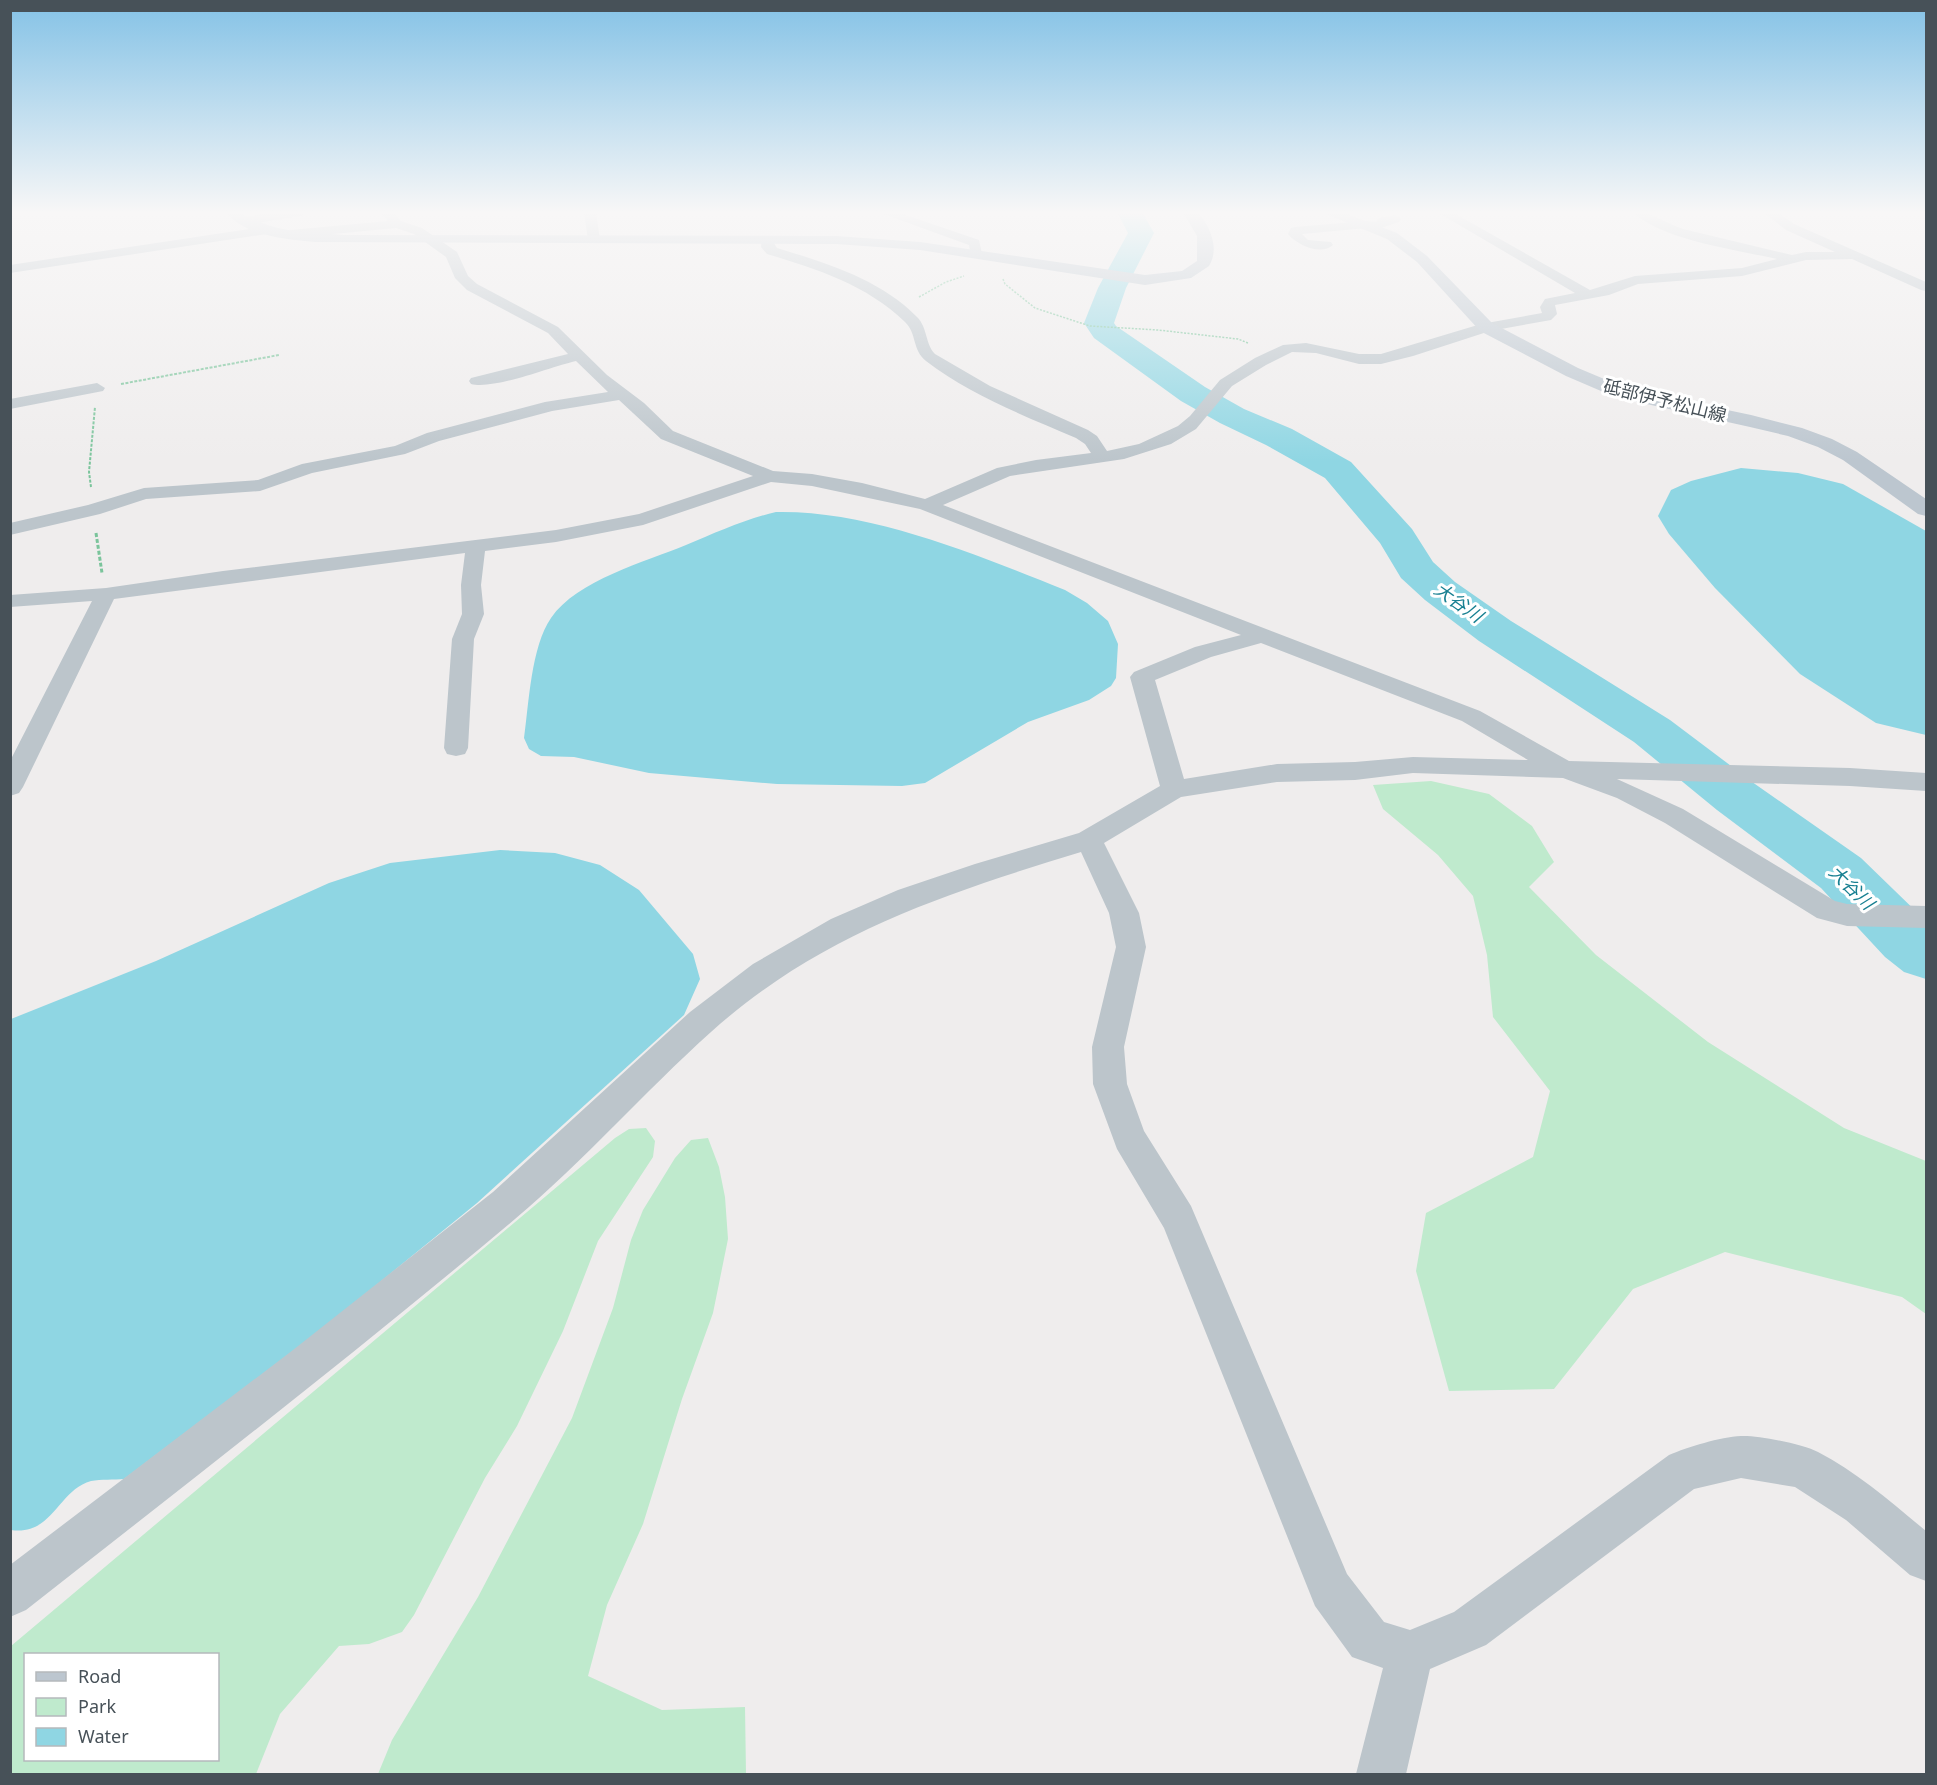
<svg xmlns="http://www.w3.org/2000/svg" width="1937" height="1785" font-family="'Noto Sans','Noto Sans JP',sans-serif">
<rect width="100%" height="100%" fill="#efeded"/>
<g fill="#bfeacd" fill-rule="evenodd">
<polygon points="1431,781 1489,794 1532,826 1554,862 1529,887 1596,955 1708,1042 1844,1128 1926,1161 1926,1314 1902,1297 1725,1252 1633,1289 1554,1389 1449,1391 1416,1271 1426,1213 1533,1157 1550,1091 1493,1017 1487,955 1473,896 1438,855 1383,809 1373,785"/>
<path d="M646 1128 655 1141 653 1157 598 1241 563 1331 517 1426 485 1478 414 1615 402 1632 369 1644 339 1646 280 1714 256 1774H11V1646L615 1138 629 1129ZM26 1654H218V1760H26Z"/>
<polygon points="708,1138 719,1167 725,1197 728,1239 713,1313 682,1399 643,1524 607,1605 588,1676 662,1710 745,1707 746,1774 378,1774 392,1740 478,1597 572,1418 613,1308 631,1240 643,1210 675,1158 691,1140"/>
</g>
<g fill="#8fd6e3">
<polygon points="1741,468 1798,473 1843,484 1926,531 1926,735 1876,723 1800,674 1715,588 1669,534 1658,516 1671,490 1691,481"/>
<path d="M776 512C871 510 977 555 1065 590L1087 603 1108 621 1118 644 1116 678 1111 686 1089 700 1028 722 925 783 902 786 777 784 649 773 574 757 541 756 529 749 524 738C529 703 531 647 551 618 577 580 645 562 686 545 715 533 745 519 776 512Z"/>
<path d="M500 850 555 853 600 865 639 890 693 954 700 979 684 1015 477 1203 326 1326 124 1479C114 1480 101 1479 91 1481 58 1490 53 1536 11 1530V1019L156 961 329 883 390 863Z"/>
</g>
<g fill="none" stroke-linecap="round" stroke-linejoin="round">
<polygon fill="#8fd6e3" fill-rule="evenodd" points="1117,212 1142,212 1154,233 1126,288 1114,323 1116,326 1205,387 1244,409 1292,429 1351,462 1412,529 1433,562 1455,582 1511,621 1670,720 1755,784 1861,858 1926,921 1926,979 1904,972 1885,957 1821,888 1717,810 1634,742 1479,641 1425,600 1401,578 1380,543 1325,478 1266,445 1220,423 1181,401 1094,338 1084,323 1098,288 1128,233"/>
<g stroke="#7ac49b" stroke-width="1.5" stroke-dasharray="2 1.5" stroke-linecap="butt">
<polyline points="1003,279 1005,284 1035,308 1090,326 1158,330 1238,339 1248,343"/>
<polyline points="919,297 946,282 964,276"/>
</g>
<g stroke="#7ac49b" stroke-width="2" stroke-dasharray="3 1.5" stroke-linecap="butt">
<polyline points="121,384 279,355"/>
<polyline points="91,487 89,472 95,407"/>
</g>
<polyline stroke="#7ac49b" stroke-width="3" stroke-dasharray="4 2" stroke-linecap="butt" points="96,533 102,573"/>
<g fill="#bcc5cb" fill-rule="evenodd">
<polygon points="276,212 307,212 301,216 244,225 238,221 244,217"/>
<path d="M380 212H393L401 221 422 228 457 252 468 276 477 284 558 327 607 375 644 403 673 431 773 471 812 474 862 483 925 499 997 468 1036 460 1091 453 1085 444 1076 438C1025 416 970 395 926 361 912 350 917 333 905 322 867 285 817 269 767 254L761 247 762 237H770L777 248C826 263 880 279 917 317 928 328 925 344 935 354L990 386 1088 430 1097 436 1107 451 1139 444 1178 426 1190 416 1220 380 1255 358 1283 345 1306 343 1359 354H1381L1481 324 1542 313 1540 307 1545 299 1575 293 1437 212H1452L1590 290 1635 276 1742 268 1777 259C1738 250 1661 240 1633 212 1652 212 1665 223 1683 229L1792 255 1806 252H1835L1786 230 1763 212H1777L1794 224 1926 282V291L1921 290 1852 259 1806 260 1742 276 1638 284 1609 295 1555 305 1557 314 1551 320 1490 331 1413 356 1381 364H1359L1316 353 1292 352 1266 365 1232 386 1196 429 1171 444 1124 459 1010 476 943 505 1480 711 1569 761 1850 768 1926 773V791L1850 786 1617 779 1683 809 1835 901 1847 904 1926 906V928L1847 926 1817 918 1665 823 1617 798 1563 778 1413 773 1355 780 1277 782 1181 797 1104 843 1139 913 1146 947 1124 1047 1127 1084 1144 1131 1191 1206 1347 1574 1384 1622 1410 1630 1454 1612 1669 1455C1688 1447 1720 1437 1741 1436 1757 1435 1803 1444 1818 1452 1857 1472 1892 1503 1926 1531V1581L1910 1575 1846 1520 1795 1487 1741 1478 1694 1489 1486 1645 1430 1669 1406 1774H1356L1383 1668 1352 1657 1315 1606 1164 1228 1117 1149 1093 1084 1092 1047 1116 947 1109 913 1081 852C944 894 820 934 711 1032 644 1092 584 1161 515 1219 356 1353 190 1481 26 1610L10 1617V1565L293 1350 493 1192 690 1012 753 964 831 919 898 890 975 864 1079 833 1160 786 1130 677 1134 672 1195 647 1241 635 920 509 812 486 771 482 643 525 556 542 485 551 481 585 484 614 474 639 468 748 465 754 456 756 447 754 444 748 452 639 462 614 461 585 465 553 114 599 23 787 19 793 10 796V761L92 601 10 607V595L106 588 223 571 556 530 639 514 753 476 661 439 619 400 552 411 439 441 405 454 312 473 260 491 146 499 100 514 10 535V523L88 505 144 488 258 480 302 464 395 446 427 433 545 402 608 392 576 361C550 367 494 390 471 384L469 381 471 378 568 354 548 333 467 290 455 278 446 257 414 234 396 228 291 238 285 234 291 230 388 221ZM1261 643 1462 721 1528 760 1413 757 1355 762 1277 764 1184 779 1155 680 1211 657Z"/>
<polygon points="584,212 596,212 600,240 598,243 590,243 588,240"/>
<polygon points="878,212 897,212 979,240 982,254 976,258 971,257 969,245"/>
<path d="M1395 215 1401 219 1399 222 1372 231 1367 228 1302 234 1308 240 1331 242 1333 245C1321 256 1297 245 1288 234L1291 228 1295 227 1366 221 1376 222 1379 218Z"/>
<polygon points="269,226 273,227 275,230 273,233 10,273 10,265"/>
<polygon points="97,383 105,388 103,391 10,409 10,399"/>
</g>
<g fill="#bcc6cf" fill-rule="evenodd">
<path d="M225 212C247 212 254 222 274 227 296 233 321 233 344 235L836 236 920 242 1145 275 1182 271 1197 261V236L1183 212H1198C1210 227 1220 248 1209 266L1191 278 1145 285 920 250 836 244 315 242C285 239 246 236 225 212Z"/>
<polygon points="1321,212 1342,212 1397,233 1427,256 1492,323 1578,368 1628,389 1751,415 1802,428 1832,439 1857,452 1926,499 1926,516 1918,514 1843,460 1818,447 1788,436 1750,427 1615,397 1566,376 1480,331 1417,262 1387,239"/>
</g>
</g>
<linearGradient id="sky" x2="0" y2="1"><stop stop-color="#84c2e6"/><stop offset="0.46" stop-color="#f8f7f7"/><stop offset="1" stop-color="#f8f7f7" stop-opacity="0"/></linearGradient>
<rect width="1937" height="462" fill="url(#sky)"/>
<g text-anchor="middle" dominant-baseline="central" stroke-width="6" stroke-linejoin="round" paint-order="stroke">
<g font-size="18" fill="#475158" stroke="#fff">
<text transform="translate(1665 400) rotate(14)">砥部伊予松山線</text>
</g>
<g font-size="18" font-style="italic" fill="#198092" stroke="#fff">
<text transform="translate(1459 602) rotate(35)">大谷川</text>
<text transform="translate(1852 887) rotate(44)">大谷川</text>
</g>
</g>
<rect width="1937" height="1785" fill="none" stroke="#475158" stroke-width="24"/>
<rect x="24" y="1653" width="195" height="108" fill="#ffffff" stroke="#b5b9bc" stroke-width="1.5"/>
<rect x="36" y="1672" width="30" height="9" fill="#bcc6cf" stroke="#b5b9bc" stroke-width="1.5"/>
<text x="78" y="1683" font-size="18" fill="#475158">Road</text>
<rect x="36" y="1698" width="30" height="18" fill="#bfeacd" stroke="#b5b9bc" stroke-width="1.5"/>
<text x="78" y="1713" font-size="18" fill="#475158">Park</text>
<rect x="36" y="1728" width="30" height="18" fill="#8fd6e3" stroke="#b5b9bc" stroke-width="1.5"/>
<text x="78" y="1743" font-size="18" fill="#475158">Water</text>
</svg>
